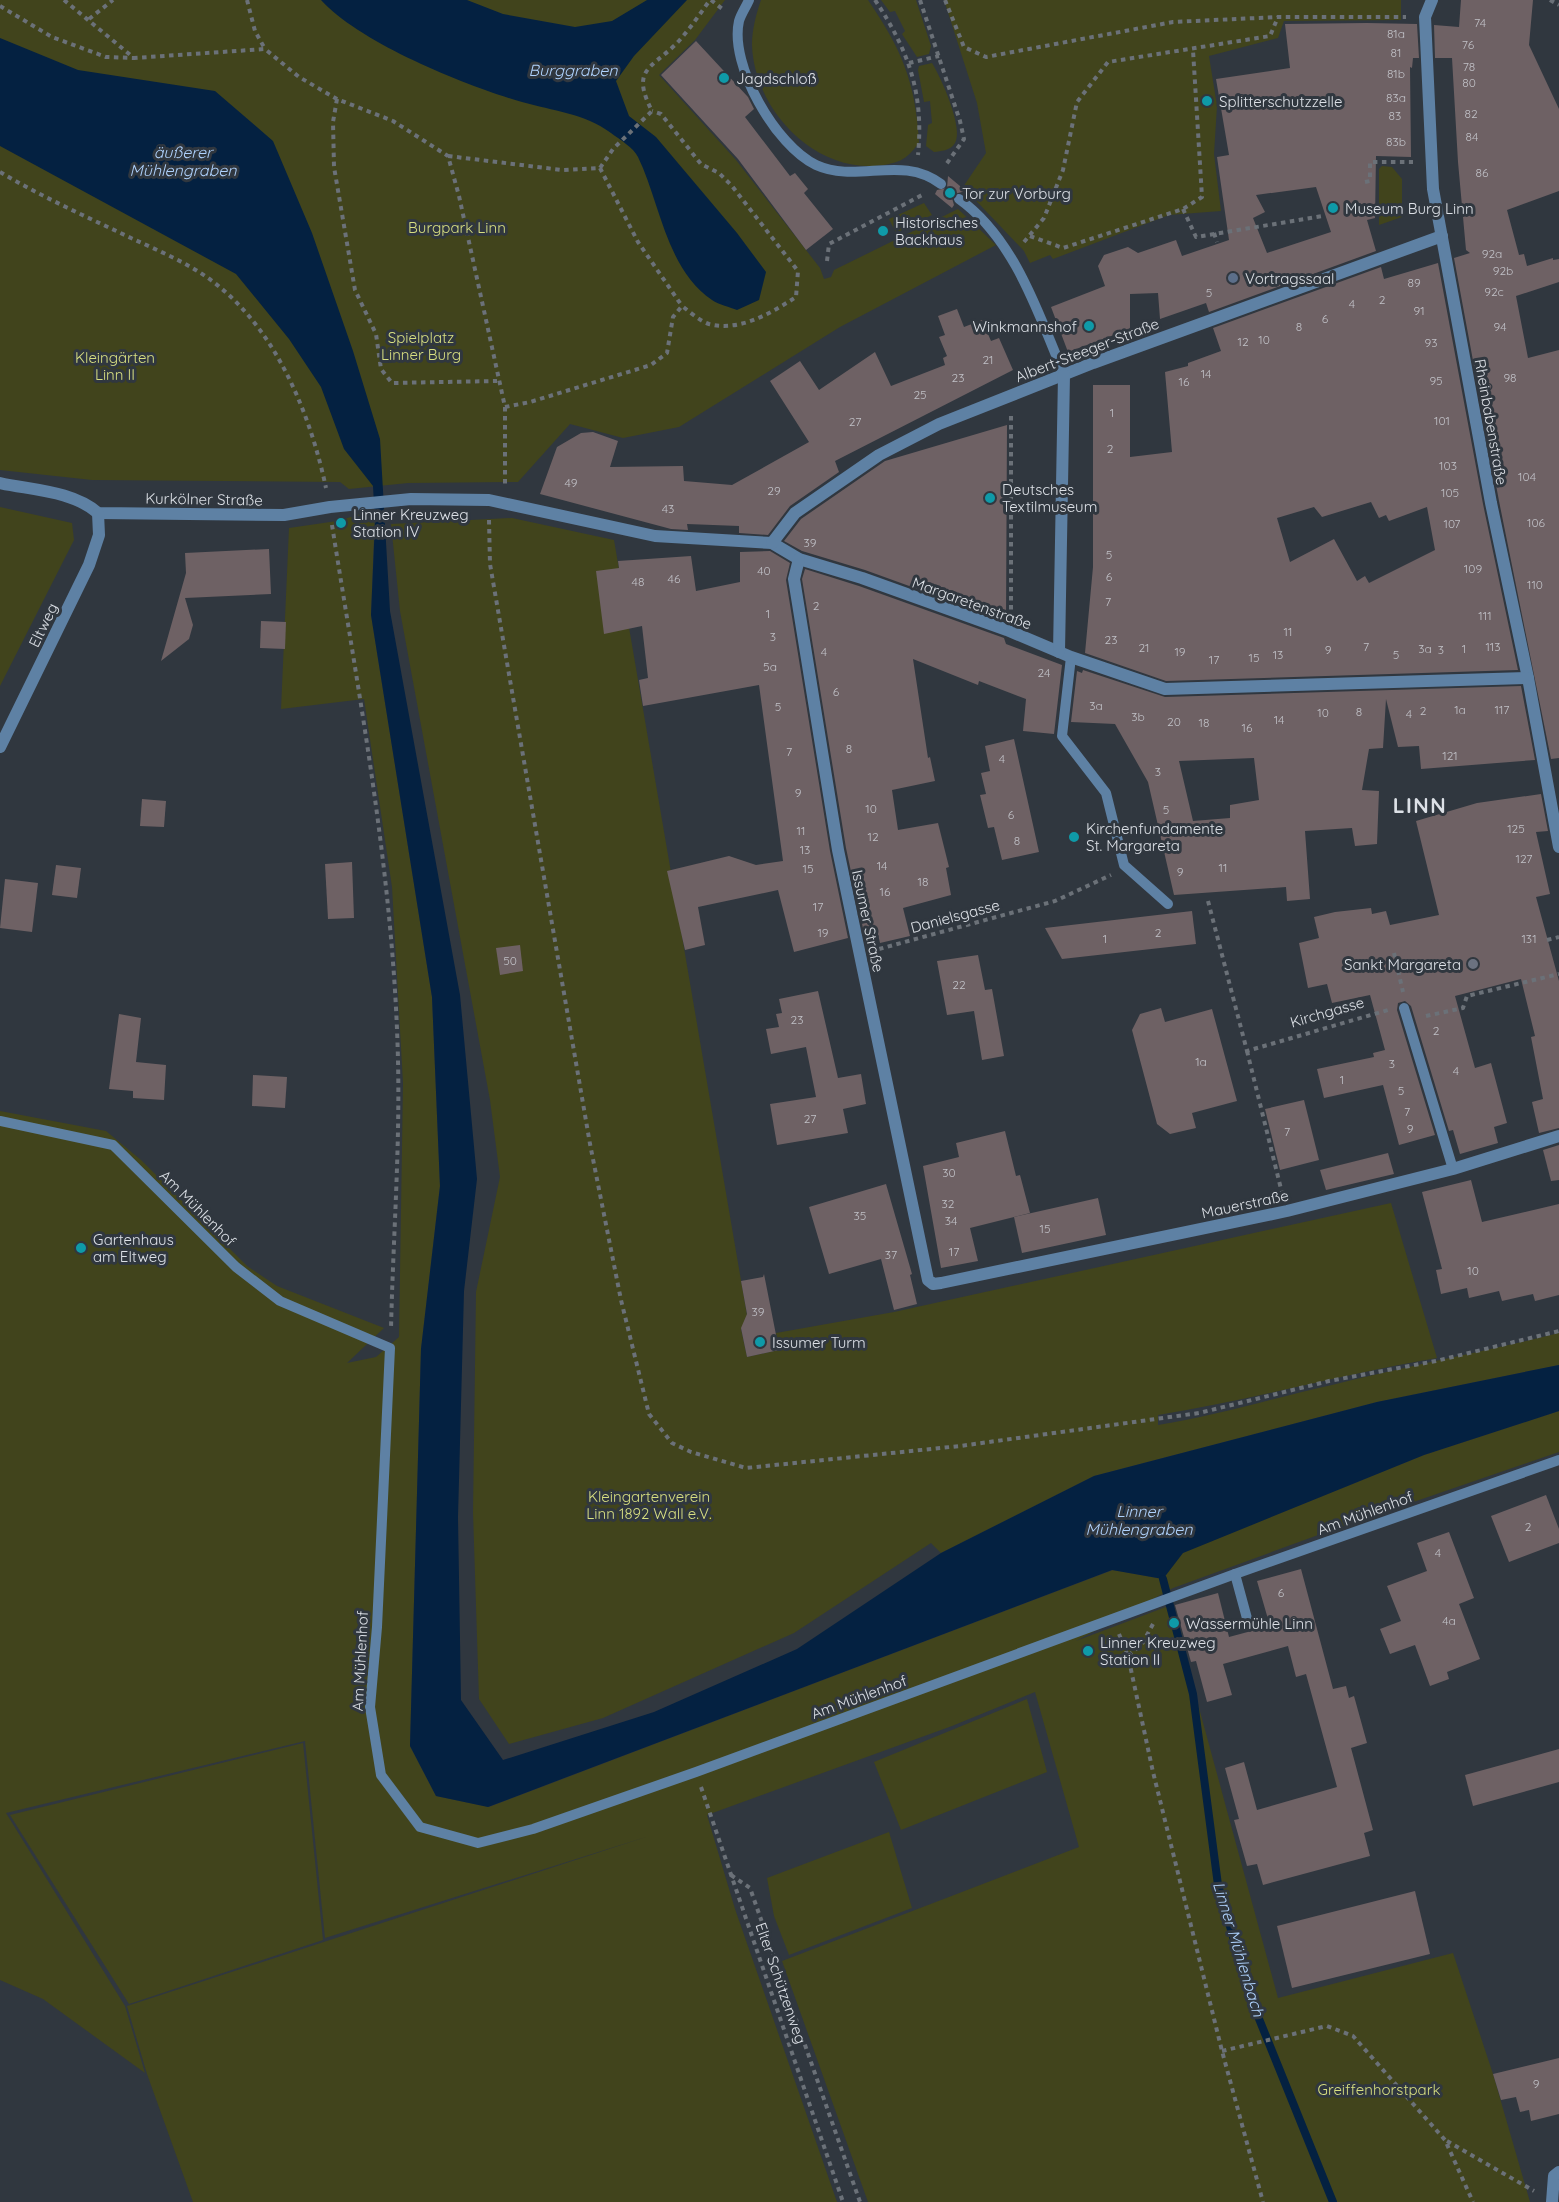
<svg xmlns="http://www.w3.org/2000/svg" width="1559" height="2202" font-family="Quicksand,sans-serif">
<rect width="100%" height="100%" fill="#30373f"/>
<g fill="#41441c">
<polygon points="0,0 725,0 695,40 659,75 736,160 820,268 824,279 831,277 834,270 958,209 996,245 840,327 679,427 623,438 570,424 518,482 408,483 349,489 340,482 92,480 0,470"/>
<path d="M761 0H868C902 50 915 81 919 142 907 161 896 164 874 166 810 169 754 107 752 45 752 29 756 15 761 0Z"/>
<polygon points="881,0 916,0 931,46 929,54 917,57 902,34 905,31 895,11 890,12"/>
<polygon points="944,0 1401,0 1401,20 1284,21 1278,38 1209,56 1217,106 1214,154 1221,211 1169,215 1053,259 1050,255 1030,263 1024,251 963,187 986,153 977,103"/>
<path d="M932 63C941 77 964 129 955 143 950 151 941 151 934 152L926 146 928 125 932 123 930 101 924 102 918 70 919 66Z"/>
<polygon points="1382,166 1392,167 1402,179 1402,217 1379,225 1379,169"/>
<polygon points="924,203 932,215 896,233 889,219"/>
<polygon points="0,507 72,523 74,540 0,686"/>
<polygon points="375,510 371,615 432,997 440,1186 421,1349 410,1746 436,1796 489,1807 1113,1570 1163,1579 1182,1553 1424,1455 1559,1411 1559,1452 1332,1530 1173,1588 1076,1641 1171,1605 1278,1998 1453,1953 1493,2074 1530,2202 868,2202 782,1961 1079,1847 1035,1692 952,1726 707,1815 735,1909 837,2202 193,2202 147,2074 127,2006 649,1836 325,1938 305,1741 6,1813 125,2006 145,2073 43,1999 0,1980 0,1111 106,1131 141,1160 247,1266 277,1286 384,1328 347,1363 376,1357 399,1337 403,1083 392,887 364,699 281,709 289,528 337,521"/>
<path d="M512 518 614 540 749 1327 741 1329 747 1357 779 1350 776 1333 894 1312 1391 1203 1437 1358C1343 1374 1251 1400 1158 1415V1425C1217 1416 1273 1398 1332 1385 1407 1366 1483 1352 1559 1333V1365L1377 1402 1094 1476 941 1553 931 1543 794 1633 603 1718 509 1744 479 1699 473 1512 476 1292 500 1177 490 1100 400 611 391 524Z"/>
<polygon points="1027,1699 1047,1772 901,1830 874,1762"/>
<polygon points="303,1743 323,1940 129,2004 10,1815"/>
<polygon points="889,1832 912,1908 789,1955 774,1916 767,1878"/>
</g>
<g fill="#042141">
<path d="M321 0H467L503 14 575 27 612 21 647 0H687L634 56 616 81 629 116 656 137 737 233 766 272 759 300 737 310C730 307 719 305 712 300 666 269 660 202 638 157 634 148 619 139 611 133 584 113 553 111 522 102 466 86 360 43 321 0Z"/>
<polygon points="0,38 78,70 215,91 273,141 312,233 353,351 380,439 390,611 460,995 477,1179 464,1291 458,1517 461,1700 503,1760 654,1712 797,1649 941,1553 1094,1476 1377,1402 1559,1365 1559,1411 1424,1455 1183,1553 1163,1579 1112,1570 488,1807 436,1796 410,1746 421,1349 440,1186 432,997 371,615 375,522 373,486 344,449 321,387 289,339 236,274 0,146"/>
</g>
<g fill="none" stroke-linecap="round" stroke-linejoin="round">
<polyline stroke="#042141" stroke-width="8" points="1163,1579 1193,1694 1218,1885 1251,1999 1333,2202"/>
</g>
<g fill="#6e6164" fill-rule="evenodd">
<polygon points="1461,0 1533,0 1529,45 1559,109 1559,191 1507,210 1519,255 1524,254 1527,266 1553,258 1553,260 1559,259 1559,282 1516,296 1528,358 1559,350 1559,758 1551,759 1499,501 1454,258 1470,253 1466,250 1458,162 1452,58 1435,58 1434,25 1459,27"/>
<path d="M1367 23 1417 24 1419 58H1413L1412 68 1410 67 1411 157 1376 156 1375 218 1367 220 1376 251 1209 312 1206 303 1160 319 1158 293 1130 294V329L1068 352 1051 307 1105 286 1098 266 1104 255 1128 247 1138 253 1176 240 1182 256 1229 240 1217 157 1229 155 1216 79 1290 68 1285 24ZM1316 187 1331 232 1267 253 1253 218 1265 212 1256 195Z"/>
<polygon points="696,41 748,97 754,109 745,117 790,176 795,173 808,189 804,193 833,229 806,250 738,159 661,75"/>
<polygon points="948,176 966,191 954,194 952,198 954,205 952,208 935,194 937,190 947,188"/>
<path d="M1438 263 1483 504 1518 670 1166 681 1085 653 1093 567V385H1130V457L1172 452 1165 372 1188 366V363L1221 351 1213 328 1381 267 1384 279ZM1371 502 1379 518 1386 515 1389 521 1427 507 1435 550 1369 583 1365 576 1357 581 1334 539 1290 562 1277 518 1314 507 1322 517Z"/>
<polygon points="957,309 964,327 982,320 991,341 999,338 1013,370 835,461 839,472 790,506 768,535 739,533 739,526 687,524 688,530 671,529 540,494 557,447 581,433 593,432 618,441 610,467 683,466 684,481 732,485 809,442 770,381 800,361 819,390 875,352 891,386 945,365 943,358 947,356 939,337 945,335 938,316"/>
<polygon points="1007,425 1006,621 865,570 802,551 784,541 801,519 885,461"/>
<polygon points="269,549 271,594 185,598 193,625 189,639 161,661 186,573 185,553"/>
<polygon points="770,551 790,563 786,580 830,851 848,938 794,952 778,890 698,907 705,945 685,950 667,871 729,856 756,865 783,861 759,685 643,706 639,680 648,678 642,626 604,634 596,571 619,568 618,561 691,556 696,591 740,582 740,552"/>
<polygon points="805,569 859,586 1004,638 1006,644 1062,665 1054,734 1023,731 1026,699 979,681 978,685 913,659 928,758 930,757 935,781 892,790 898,830 938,823 949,867 946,868 951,895 903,908 910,936 880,943 877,930 864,933 846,848 802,579"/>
<polygon points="261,621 286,622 285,649 260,648"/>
<path d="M1083 670 1165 697 1521 686 1535 760 1421 769 1419 746 1398 747 1386 699 1383 748 1369 749 1362 790 1379 791 1377 844 1355 846 1352 828 1305 831 1310 899 1287 901 1286 887 1174 895 1148 782 1115 724 1071 722 1077 671 1082 673ZM1254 758 1259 800 1230 805V818L1193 821 1179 761Z"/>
<polygon points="1014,739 1039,852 1002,860 994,827 988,828 980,795 986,794 981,773 990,771 985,746"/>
<polygon points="1541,794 1548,831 1536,832 1550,894 1536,897 1559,981 1559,1128 1539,1133 1532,1102 1543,1099 1531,1037 1535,1036 1521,979 1455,996 1475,1068 1491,1063 1507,1123 1494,1127 1498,1143 1460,1154 1453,1130 1449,1131 1411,1006 1405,1001 1398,1003 1397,1010 1435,1135 1399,1145 1383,1085 1324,1098 1317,1069 1374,1057 1373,1053 1385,1050 1370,995 1332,1003 1327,984 1308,988 1299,943 1319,938 1314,917 1335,912 1371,908 1372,914 1386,911 1390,925 1439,915 1416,821 1477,803"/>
<polygon points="142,799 166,801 164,827 140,826"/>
<polygon points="352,862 354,918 328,919 325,864"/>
<polygon points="56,865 81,868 77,898 52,895"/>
<polygon points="5,879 38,883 32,932 0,928"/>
<polygon points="1192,911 1196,944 1062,959 1045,928"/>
<polygon points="520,945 523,971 500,975 496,948"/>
<polygon points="978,955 985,990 992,989 1004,1056 982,1060 974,1011 947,1015 937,961"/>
<polygon points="818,991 838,1078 861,1074 866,1104 843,1109 848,1133 777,1145 770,1104 816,1097 806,1047 771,1054 766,1029 779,1027 776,1014 782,1013 779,999"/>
<polygon points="1161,1008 1165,1022 1212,1009 1237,1101 1192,1113 1196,1128 1170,1134 1157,1124 1132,1030 1140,1014"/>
<polygon points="119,1014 141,1018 136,1062 166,1065 164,1100 133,1098 133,1091 109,1089"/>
<polygon points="253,1075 287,1077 285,1108 252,1106"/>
<polygon points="1304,1100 1319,1160 1280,1170 1265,1109"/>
<polygon points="1005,1131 1016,1176 1020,1175 1030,1213 970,1228 978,1261 941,1268 923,1166 959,1157 956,1143"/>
<polygon points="1559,1145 1559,1180 1551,1181 1543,1150"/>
<polygon points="1388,1153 1394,1174 1326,1190 1320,1170"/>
<polygon points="1471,1180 1482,1222 1559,1204 1559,1295 1535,1301 1533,1294 1502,1301 1499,1291 1469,1298 1467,1288 1441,1294 1436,1270 1442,1269 1422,1192"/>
<polygon points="886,1184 912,1274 910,1275 917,1304 894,1310 881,1259 829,1274 809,1207"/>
<polygon points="1098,1198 1106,1235 1022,1253 1014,1217"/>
<polygon points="764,1274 779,1350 747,1357 741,1328 747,1314 741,1281 763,1277"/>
<polygon points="1546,1495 1559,1529 1559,1543 1509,1562 1491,1516"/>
<polygon points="1449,1532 1474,1598 1459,1604 1480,1659 1447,1672 1449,1679 1430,1686 1415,1645 1390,1654 1380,1629 1401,1621 1387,1586 1427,1571 1417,1543"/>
<polygon points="1301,1569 1333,1689 1346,1686 1349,1698 1354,1696 1367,1743 1351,1748 1373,1830 1364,1833 1370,1856 1263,1885 1257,1864 1247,1866 1234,1820 1239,1819 1225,1768 1244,1762 1257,1810 1337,1787 1306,1674 1296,1677 1288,1646 1223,1664 1232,1695 1207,1702 1196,1661 1191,1662 1175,1605 1218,1593 1229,1637 1270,1626 1257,1581"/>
<polygon points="1559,1749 1559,1782 1473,1806 1465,1775"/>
<polygon points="1415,1891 1430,1954 1292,1988 1277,1926"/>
<polygon points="1559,2058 1559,2114 1531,2121 1529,2110 1520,2112 1516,2097 1501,2100 1493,2074"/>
</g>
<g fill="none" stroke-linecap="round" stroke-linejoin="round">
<g stroke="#6b7178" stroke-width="4" stroke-dasharray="4.5 4.5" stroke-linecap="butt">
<polyline points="64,0 134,58 265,49 299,77 337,99 393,121 448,156 459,196 505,407 505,484"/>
<polyline points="247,0 255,31 265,49"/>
<polyline points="711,0 725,11"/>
<path d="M875 0C909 51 924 94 918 155"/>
<polyline points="920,0 960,121 964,139 945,166"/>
<polyline points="945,0 964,47 986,57 1173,22 1278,17 1406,17"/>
<polyline points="1550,0 1559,5"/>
<polyline points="0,6 52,37 106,57 134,58"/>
<polyline points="89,19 113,0"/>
<polyline points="909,63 939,56"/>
<polyline points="337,99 333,122 334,167 355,290 376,334 381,369 392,383 497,381"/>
<path d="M448 156 562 170 600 168 613 149 652 111C631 70 650 69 675 45 688 32 699 15 710 0"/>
<polyline points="600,168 638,242 682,306"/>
<path d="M0 172C42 197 87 217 131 238 161 252 196 266 222 289 279 337 311 417 326 488"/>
<polyline points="1365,182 1370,181 1370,162 1413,162"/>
<polyline points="1183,209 1196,237 1323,216"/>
<polyline points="1214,233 1217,242"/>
<polyline points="1030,236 1063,248 1183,209 1202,197 1193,50"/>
<polyline points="1024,242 1044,218 1063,170 1077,102 1108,62 1270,36 1278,17"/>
<polyline points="827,261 829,244 924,194"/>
<path d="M505 407 530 402 651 365 667 353 673 317 682 306C690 312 700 321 709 324 740 332 771 313 796 297L798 271 732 186 719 173 701 164 661 114 652 111"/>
<polyline points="1011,416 1011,612"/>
<polyline points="489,520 490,564 590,1144 621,1300 649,1414 672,1443 691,1452 746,1468 960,1446 1199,1413 1329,1381 1436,1361 1559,1331"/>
<path d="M332 525C360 702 394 881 398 1061 400 1150 393 1240 391 1329"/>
<polyline points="1208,901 1247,1051 1388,1010"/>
<polyline points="1547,940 1559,937"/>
<polyline points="879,949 1055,901 1111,875"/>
<polyline points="1394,953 1403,992"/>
<polyline points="1426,1016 1463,1008 1467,996 1559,974"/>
<polyline points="1247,1051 1282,1193"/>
<polyline points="1153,1624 1142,1644 1128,1656 1153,1772 1222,2051 1263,2202"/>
<polyline points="1119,1634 1128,1656"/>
<polyline points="701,1787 843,2202"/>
<polyline points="731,1875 750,1888 860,2202"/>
<polyline points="1222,2051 1327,2026 1353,2036 1445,2140 1473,2202"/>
<polyline points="1447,2141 1534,2191"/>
</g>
<g stroke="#5e81a4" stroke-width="10">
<path d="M749 0C746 7 741 14 739 21 729 65 776 146 816 165 858 184 901 154 941 184"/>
<path d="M959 199C1015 239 1039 315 1064 375"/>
<polyline points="1071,657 1062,736 1106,793 1124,865 1168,904"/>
<polyline points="1404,1008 1453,1169"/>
<polyline points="0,1121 113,1145 236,1267 280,1301 390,1348 377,1627 370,1707 381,1775 420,1827 478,1843 533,1829 696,1772 1235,1574 1559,1460"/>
<polyline points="1235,1574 1248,1622"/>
</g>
<g stroke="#5e81a4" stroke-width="12">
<polyline points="1432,0 1425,17 1433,189 1491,503 1528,678 1559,847"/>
<path d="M0 483C32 490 73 491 98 513L284 515 330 507 411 499 489 500 655 536 772 543 799 559 862 578 1007 630 1071 657 1165 689 1528 678"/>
<polyline points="772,543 795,513 879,455 939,424 1093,363 1442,236"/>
<polyline points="799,559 794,579 838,850 928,1280 933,1284 941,1283 1287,1211 1453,1169 1559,1136"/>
<polyline points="1059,652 1064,375"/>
<polyline points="0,747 89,565 99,535 98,513"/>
<polyline points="1552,2202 1554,2176 1559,2172"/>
</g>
</g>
<g fill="#0f9aa8" stroke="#30373f" stroke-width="2">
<circle cx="724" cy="78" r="6"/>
<circle cx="1207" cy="101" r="6"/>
<circle cx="950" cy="193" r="6"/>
<circle cx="1333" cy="208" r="6"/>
<circle cx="883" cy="231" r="6"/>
<circle cx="1089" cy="326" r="6"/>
<circle cx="990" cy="498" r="6"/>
<circle cx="341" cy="523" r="6"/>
<circle cx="1074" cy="837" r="6"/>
<circle cx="81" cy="1248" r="6"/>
<circle cx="760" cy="1342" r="6"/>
<circle cx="1174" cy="1623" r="6"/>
<circle cx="1088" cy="1651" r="6"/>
</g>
<circle fill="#5c6f8a" stroke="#30373f" stroke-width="2" cx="1233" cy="278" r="6"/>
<circle fill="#6b7280" stroke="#30373f" stroke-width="2" cx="1473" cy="964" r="6"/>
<g text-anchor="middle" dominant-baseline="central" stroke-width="6" stroke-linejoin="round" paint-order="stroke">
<g font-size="12" fill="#c0c0c6">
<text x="1480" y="22">74</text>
<text x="1396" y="33">81a</text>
<text x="1468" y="44">76</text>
<text x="1396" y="52">81</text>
<text x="1469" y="66">78</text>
<text x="1396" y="73">81b</text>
<text x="1469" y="82">80</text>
<text x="1396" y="97">83a</text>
<text x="1471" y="113">82</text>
<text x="1395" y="115">83</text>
<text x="1472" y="136">84</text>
<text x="1396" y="141">83b</text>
<text x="1482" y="172">86</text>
<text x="1492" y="253">92a</text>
<text x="1503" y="270">92b</text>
<text x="1414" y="282">89</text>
<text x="1494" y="291">92c</text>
<text x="1209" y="292">5</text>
<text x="1382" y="299">2</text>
<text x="1352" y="303">4</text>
<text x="1419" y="310">91</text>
<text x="1325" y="318">6</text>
<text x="1299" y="326">8</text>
<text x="1500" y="326">94</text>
<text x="1264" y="339">10</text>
<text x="1243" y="341">12</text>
<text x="1431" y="342">93</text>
<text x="988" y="359">21</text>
<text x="1206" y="373">14</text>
<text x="958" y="377">23</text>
<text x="1510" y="377">98</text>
<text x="1436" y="380">95</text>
<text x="1184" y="381">16</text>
<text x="920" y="394">25</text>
<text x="1112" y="412">1</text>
<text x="1442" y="420">101</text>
<text x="855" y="421">27</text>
<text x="1110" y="448">2</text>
<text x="1448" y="465">103</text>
<text x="1527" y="476">104</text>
<text x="571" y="482">49</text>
<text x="774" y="490">29</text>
<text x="1450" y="492">105</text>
<text x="668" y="508">43</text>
<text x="1536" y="522">106</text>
<text x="1452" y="523">107</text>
<text x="810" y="542">39</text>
<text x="1109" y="554">5</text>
<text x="1473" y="568">109</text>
<text x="764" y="570">40</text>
<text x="1109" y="576">6</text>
<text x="674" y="578">46</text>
<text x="638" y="581">48</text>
<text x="1535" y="584">110</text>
<text x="1108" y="601">7</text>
<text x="816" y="605">2</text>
<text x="768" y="613">1</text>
<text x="1485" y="615">111</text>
<text x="1288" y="631">11</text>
<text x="773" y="636">3</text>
<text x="1111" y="639">23</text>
<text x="1366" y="646">7</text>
<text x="1493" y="646">113</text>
<text x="1144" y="647">21</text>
<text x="1425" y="648">3a</text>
<text x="1464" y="648">1</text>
<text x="1328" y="649">9</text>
<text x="1441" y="649">3</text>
<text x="824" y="651">4</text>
<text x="1180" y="651">19</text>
<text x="1278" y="654">13</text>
<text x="1396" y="654">5</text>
<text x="1254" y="657">15</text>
<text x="1214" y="659">17</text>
<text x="770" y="666">5a</text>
<text x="1044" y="672">24</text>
<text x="836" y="691">6</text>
<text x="1096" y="705">3a</text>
<text x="778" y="706">5</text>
<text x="1460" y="709">1a</text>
<text x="1502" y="709">117</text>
<text x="1423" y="710">2</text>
<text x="1359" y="711">8</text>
<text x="1323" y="712">10</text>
<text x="1409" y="713">4</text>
<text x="1138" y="716">3b</text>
<text x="1279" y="719">14</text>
<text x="1174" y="721">20</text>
<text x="1204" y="722">18</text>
<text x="1247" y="727">16</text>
<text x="849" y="748">8</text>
<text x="789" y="751">7</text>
<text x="1450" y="755">121</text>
<text x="1002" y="758">4</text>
<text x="1158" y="771">3</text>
<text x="798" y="792">9</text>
<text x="871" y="808">10</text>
<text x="1166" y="809">5</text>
<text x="1011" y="814">6</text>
<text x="1516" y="828">125</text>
<text x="801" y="830">11</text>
<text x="873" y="836">12</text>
<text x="1017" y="840">8</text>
<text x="805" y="849">13</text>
<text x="1524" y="858">127</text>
<text x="882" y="865">14</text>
<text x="1223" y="867">11</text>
<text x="808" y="868">15</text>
<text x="1180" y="871">9</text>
<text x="923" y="881">18</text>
<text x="885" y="891">16</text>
<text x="818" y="906">17</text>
<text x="823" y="932">19</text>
<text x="1158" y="932">2</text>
<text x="1105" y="938">1</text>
<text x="1529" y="938">131</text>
<text x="510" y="960">50</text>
<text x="959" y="984">22</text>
<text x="797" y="1019">23</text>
<text x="1436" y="1030">2</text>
<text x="1201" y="1061">1a</text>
<text x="1392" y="1063">3</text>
<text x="1456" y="1070">4</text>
<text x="1342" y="1079">1</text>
<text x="1401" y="1090">5</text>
<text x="1407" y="1111">7</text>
<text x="810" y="1118">27</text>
<text x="1410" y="1128">9</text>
<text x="1287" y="1131">7</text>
<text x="949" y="1172">30</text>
<text x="948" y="1203">32</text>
<text x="860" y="1215">35</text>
<text x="951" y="1220">34</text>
<text x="1045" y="1228">15</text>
<text x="954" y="1251">17</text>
<text x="891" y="1254">37</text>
<text x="1473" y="1270">10</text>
<text x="758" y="1311">39</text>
<text x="1528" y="1526">2</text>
<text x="1438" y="1552">4</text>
<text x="1281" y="1592">6</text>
<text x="1449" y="1620">4a</text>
<text x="1536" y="2083">9</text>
</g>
<g font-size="15" fill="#dce0e6" stroke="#30373f" text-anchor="start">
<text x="736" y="78">Jagdschloß</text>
<text x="1219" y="101">Splitterschutzzelle</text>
<text x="962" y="193">Tor zur Vorburg</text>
<text x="1345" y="208">Museum Burg Linn</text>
<text x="895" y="222">Historisches<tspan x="895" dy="17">Backhaus</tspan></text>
<text x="1245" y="278">Vortragssaal</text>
<text x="1077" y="326" text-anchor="end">Winkmannshof</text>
<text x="1002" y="489">Deutsches<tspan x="1002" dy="17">Textilmuseum</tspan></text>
<text x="353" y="514">Linner Kreuzweg<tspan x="353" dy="17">Station IV</tspan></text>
<text x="1086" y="828">Kirchenfundamente<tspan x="1086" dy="17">St. Margareta</tspan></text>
<text x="1461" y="964" text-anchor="end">Sankt Margareta</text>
<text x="93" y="1239">Gartenhaus<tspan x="93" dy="17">am Eltweg</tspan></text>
<text x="772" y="1342">Issumer Turm</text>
<text x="1186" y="1623">Wassermühle Linn</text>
<text x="1100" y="1642">Linner Kreuzweg<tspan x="1100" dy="17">Station II</tspan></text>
</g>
<g font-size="15" fill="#d8df81" stroke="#30373f">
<text x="457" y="227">Burgpark Linn</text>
<text x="421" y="337">Spielplatz<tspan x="421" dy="17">Linner Burg</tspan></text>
<text x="115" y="357">Kleingärten<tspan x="115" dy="17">Linn II</tspan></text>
<text x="649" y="1496">Kleingartenverein<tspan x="649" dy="17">Linn 1892 Wall e.V.</tspan></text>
<text x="1379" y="2089">Greiffenhorstpark</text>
</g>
<g font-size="15" fill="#dce0e6" stroke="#30373f">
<text transform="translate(1087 350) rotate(-21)">Albert-Steeger-Straße</text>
<text transform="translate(1491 422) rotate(80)">Rheinbabenstraße</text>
<text transform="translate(204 499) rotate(1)">Kurkölner Straße</text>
<text transform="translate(972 603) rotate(20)">Margaretenstraße</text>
<text transform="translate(43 625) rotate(-64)">Eltweg</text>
<text transform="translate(955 916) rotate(-15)">Danielsgasse</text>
<text transform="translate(868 921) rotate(78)">Issumer Straße</text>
<text transform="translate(1327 1012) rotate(-16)">Kirchgasse</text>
<text transform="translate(1245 1204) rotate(-12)">Mauerstraße</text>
<text transform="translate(198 1208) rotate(45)">Am Mühlenhof</text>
<text transform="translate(1365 1513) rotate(-20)">Am Mühlenhof</text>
<text transform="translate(360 1661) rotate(-87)">Am Mühlenhof</text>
<text transform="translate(859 1697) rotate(-20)">Am Mühlenhof</text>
<text transform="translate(781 1983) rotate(71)">Elter Schützenweg</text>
</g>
<g font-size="16" font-style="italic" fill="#afd2fd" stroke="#30373f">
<text x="573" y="70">Burggraben</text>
<text x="183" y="152">äußerer<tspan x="183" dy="18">Mühlengraben</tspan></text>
<text x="1139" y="1511">Linner<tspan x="1139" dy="18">Mühlengraben</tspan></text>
<text transform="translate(1239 1949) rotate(73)">Linner Mühlenbach</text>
</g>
<g font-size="21" font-weight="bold" letter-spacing="1.5" fill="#dce0e6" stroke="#30373f">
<text x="1420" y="805">LINN</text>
</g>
</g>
</svg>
